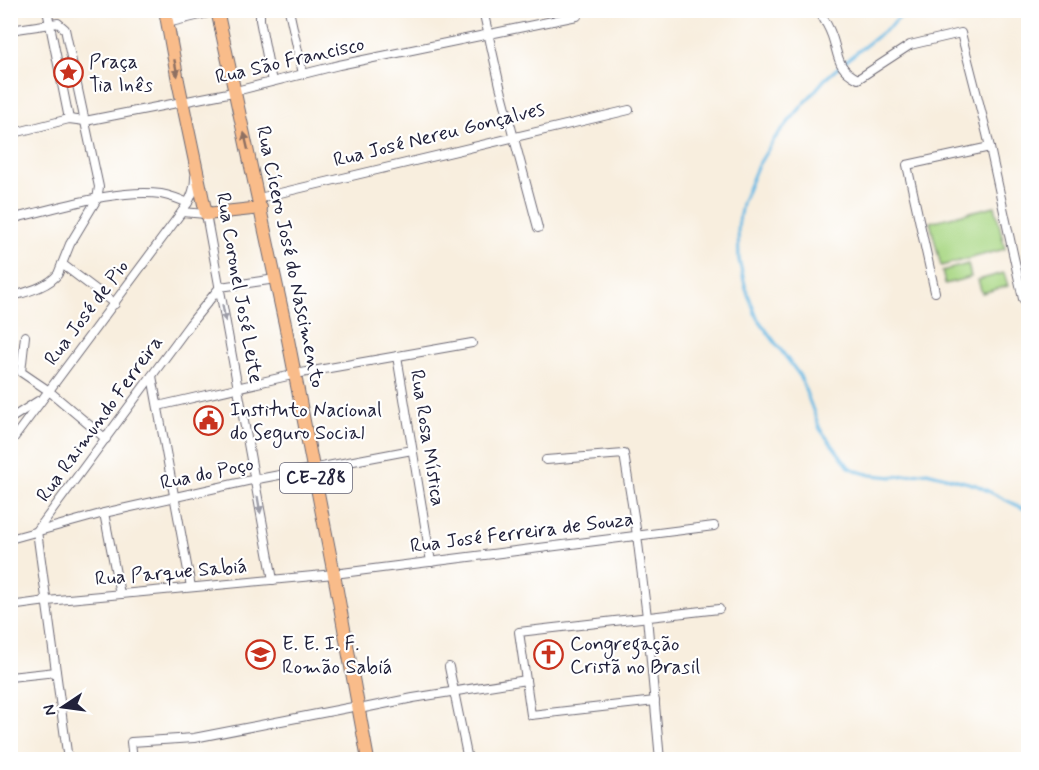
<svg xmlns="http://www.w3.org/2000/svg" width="1039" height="770" font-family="Mynerve,sans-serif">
<rect width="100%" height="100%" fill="#fff"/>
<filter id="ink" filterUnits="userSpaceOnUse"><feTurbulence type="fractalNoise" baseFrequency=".0167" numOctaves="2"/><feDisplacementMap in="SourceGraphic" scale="12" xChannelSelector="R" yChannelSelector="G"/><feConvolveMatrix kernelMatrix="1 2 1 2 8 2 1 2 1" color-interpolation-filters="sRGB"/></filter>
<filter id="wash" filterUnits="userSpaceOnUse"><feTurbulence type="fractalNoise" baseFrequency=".008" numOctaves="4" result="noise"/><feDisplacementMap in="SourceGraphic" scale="24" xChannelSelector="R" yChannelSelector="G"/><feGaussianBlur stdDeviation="1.35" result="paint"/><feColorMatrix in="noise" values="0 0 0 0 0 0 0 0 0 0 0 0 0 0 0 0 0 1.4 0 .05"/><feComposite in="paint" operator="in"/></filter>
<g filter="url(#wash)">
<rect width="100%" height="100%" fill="#f8eede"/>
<g fill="#aad886" stroke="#667d60" stroke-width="1.5">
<polygon points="995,206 1005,249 941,266 930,222"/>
<polygon points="968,264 971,277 945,284 942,271"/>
<polygon points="1004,273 1008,286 982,293 978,280"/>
</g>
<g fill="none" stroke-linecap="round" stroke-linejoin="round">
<polyline stroke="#69b9e3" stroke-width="3" points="907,10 893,24 847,60 825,79 775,138 757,167 742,203 738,227 739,260 746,289 757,318 800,376 820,429 849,467 860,472 871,475 893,477 927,472 946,477 976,485 1028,511"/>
</g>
</g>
<g filter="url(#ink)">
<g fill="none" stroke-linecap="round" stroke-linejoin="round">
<defs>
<g id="minor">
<polyline points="47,10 69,119"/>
<polyline points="260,10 260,20 272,82"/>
<polyline points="289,10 303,74"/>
<polyline points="483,10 500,86 538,228"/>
<path d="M818 10C824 19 829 27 832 36 839 56 836 68 858 79L910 45 961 33 987 134 1023 299"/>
<polyline points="167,23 217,11"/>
<path d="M10 30 58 23 65 29 99 187 97 199 70 244 58 274C48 287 26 292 10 297"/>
<polyline points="10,134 69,119 85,121 228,93 339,65 577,16"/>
<polyline points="259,198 629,110"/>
<polyline points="182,212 206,214 273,580"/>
<path d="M10 219C55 209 117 188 161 194 171 196 179 199 188 203"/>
<polyline points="62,264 115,304"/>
<polyline points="935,292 907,165 990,147"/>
<polyline points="25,336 21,372 49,391 106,439"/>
<polyline points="397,356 431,562"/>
<polyline points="152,376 191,587"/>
<polyline points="158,406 301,373 472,343"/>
<polyline points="10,419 38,401"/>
<path d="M10 443 181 213C189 202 195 192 195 177"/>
<polyline points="546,460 624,454 637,535 647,617 660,760"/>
<polyline points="104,513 120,594"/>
<polyline points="10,539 104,513 247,481 412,450"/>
<polyline points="10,606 47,601 334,574 714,526"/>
<polyline points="449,667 468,760"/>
<polyline points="10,677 56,672"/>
<polyline points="655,701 531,715 519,632 719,609"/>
<polyline points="359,709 413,698 526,680"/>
<polyline points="68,760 37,531 190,324 220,287 276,279"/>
<polyline points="133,760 131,742 194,738 358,706"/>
</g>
<g id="primary">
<polyline points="165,10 178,81 206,214 261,208"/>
<polyline points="217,10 285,324 336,585 368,760"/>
</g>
</defs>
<use href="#minor" stroke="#6d6974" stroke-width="10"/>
<use href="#primary" stroke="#6d6974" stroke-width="14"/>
<use href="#minor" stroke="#fff" stroke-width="8"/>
<use href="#primary" stroke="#f9bc8a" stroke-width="12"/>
</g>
<defs><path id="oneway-solid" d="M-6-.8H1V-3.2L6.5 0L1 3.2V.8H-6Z" transform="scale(1.5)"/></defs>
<g fill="#8e6f62">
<use href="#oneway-solid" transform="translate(176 68) rotate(79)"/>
<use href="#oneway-solid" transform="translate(246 141) rotate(-103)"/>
</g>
<g fill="#9c9ca7">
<use href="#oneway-solid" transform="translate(224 313) rotate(80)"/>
<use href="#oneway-solid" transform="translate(259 505) rotate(80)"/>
</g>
</g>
<defs>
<symbol id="sight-ring" viewBox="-11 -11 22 22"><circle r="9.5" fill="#fff" stroke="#c8321e" stroke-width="1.5"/><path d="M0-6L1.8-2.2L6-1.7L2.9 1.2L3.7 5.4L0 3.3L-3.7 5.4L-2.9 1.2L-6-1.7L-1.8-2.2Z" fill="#c8321e"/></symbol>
<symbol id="civic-ring" viewBox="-11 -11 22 22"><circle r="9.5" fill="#fff" stroke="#c8321e" stroke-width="1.5"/><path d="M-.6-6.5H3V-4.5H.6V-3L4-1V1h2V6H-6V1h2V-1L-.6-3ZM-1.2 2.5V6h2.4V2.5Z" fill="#c8321e"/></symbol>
<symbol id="school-ring" viewBox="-11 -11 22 22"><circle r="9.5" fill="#fff" stroke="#c8321e" stroke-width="1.5"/><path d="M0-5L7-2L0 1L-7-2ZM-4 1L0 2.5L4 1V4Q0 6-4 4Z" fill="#c8321e"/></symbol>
<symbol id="church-ring" viewBox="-11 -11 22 22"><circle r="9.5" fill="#fff" stroke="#c8321e" stroke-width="1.5"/><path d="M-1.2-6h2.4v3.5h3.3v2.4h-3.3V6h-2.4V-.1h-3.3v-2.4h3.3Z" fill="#c8321e"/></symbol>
</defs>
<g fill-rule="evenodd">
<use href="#sight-ring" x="52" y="56" width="33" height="33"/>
<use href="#civic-ring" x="192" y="404" width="33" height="33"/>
<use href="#school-ring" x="244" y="638" width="33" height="33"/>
<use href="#church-ring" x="532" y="638" width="33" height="33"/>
</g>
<g text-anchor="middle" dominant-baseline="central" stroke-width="4.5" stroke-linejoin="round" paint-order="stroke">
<rect fill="#fff" stroke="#646476" stroke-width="1.5" x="280" y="463" width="72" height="30" rx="4.5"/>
<g font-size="18" font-weight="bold" fill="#22223b">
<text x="316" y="478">CE-288</text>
</g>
<g font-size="20" fill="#22223b" stroke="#fff">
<text transform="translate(290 61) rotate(-13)">Rua São Francisco</text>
<text transform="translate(439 135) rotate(-14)">Rua José Nereu Gonçalves</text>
<text transform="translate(290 257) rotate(78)">Rua Cícero José do Nascimento</text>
<text transform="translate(239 288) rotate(80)">Rua Coronel José Leite</text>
<text transform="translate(87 313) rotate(-53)">Rua José de Pio</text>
<text transform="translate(100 419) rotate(-54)">Rua Raimundo Ferreira</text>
<text transform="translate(427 438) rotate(81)">Rua Rosa Mística</text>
<text transform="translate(207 474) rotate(-12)">Rua do Poço</text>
<text transform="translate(522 533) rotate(-7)">Rua José Ferreira de Souza</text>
<text transform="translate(171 573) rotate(-5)">Rua Parque Sabiá</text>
</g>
<g font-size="20" fill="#22223b" stroke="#fff" text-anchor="start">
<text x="89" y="62">Praça<tspan x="89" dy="23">Tia Inês</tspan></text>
<text x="230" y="410">Instituto Nacional<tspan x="230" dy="23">do Seguro Social</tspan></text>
<text x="282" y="644">E. E. I. F.<tspan x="282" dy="23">Romão Sabiá</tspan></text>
<text x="570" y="644">Congregação<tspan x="570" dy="23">Cristã no Brasil</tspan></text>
</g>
</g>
<rect width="1039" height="770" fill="none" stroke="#fff" stroke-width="36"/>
<g transform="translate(63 707) rotate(257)" stroke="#ffffff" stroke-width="4.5" paint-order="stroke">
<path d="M0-4.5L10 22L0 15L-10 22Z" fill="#22223b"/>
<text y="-9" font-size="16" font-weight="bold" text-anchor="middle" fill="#22223b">N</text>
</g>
</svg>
